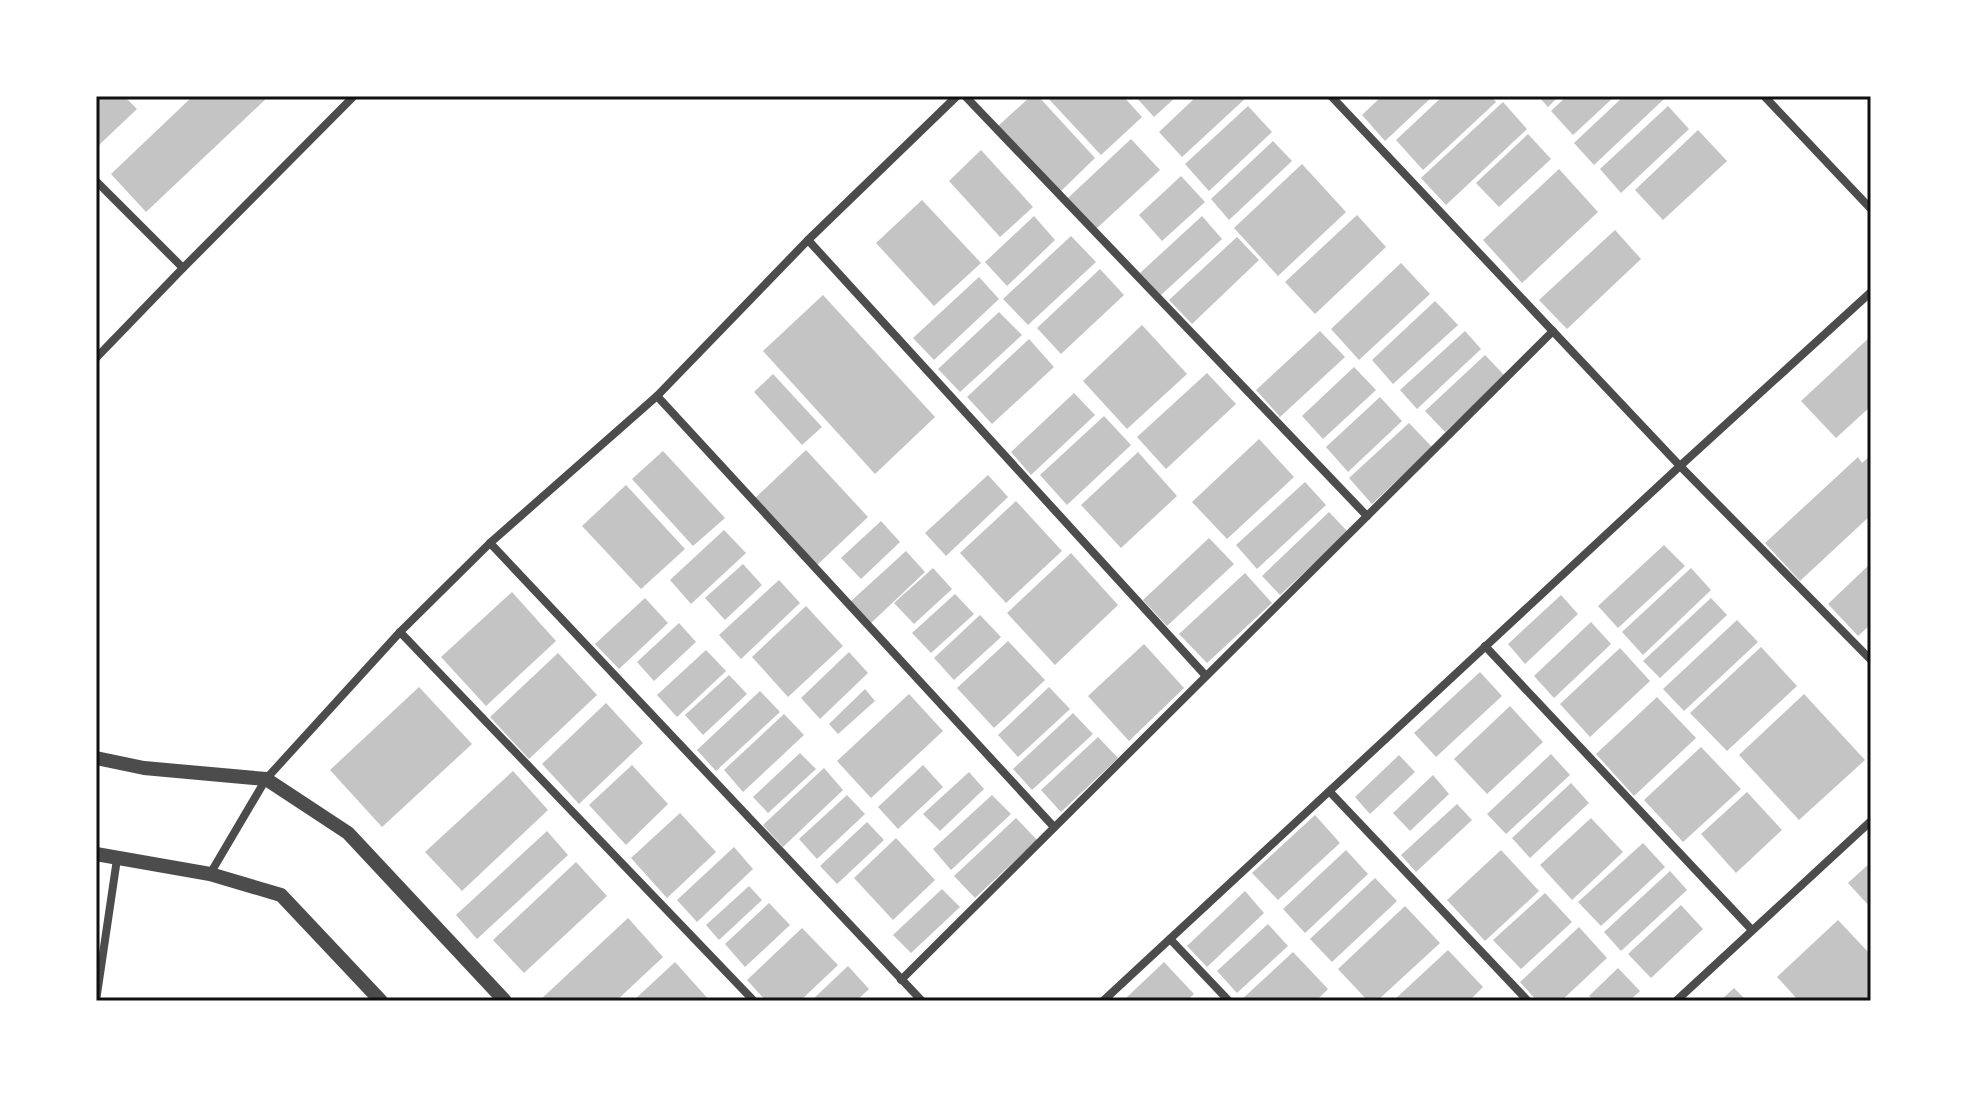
<svg xmlns="http://www.w3.org/2000/svg" width="1967" height="1097" font-family="Lora,serif">
<rect width="100%" height="100%" fill="#fff"/>
<g fill="#c4c4c4">
<polygon points="96,96 124,96 137,109 99,145 96,142"/>
<polygon points="193,96 269,96 146,212 111,174"/>
<polygon points="1031,96 1038,96 1095,158 1059,193 998,126"/>
<polygon points="1046,96 1123,96 1142,117 1101,155"/>
<polygon points="1135,96 1177,96 1154,117"/>
<polygon points="1197,96 1248,96 1182,157 1159,132"/>
<polygon points="1382,96 1433,96 1385,141 1362,115"/>
<polygon points="1443,96 1491,96 1496,102 1423,170 1396,140"/>
<polygon points="1538,96 1559,96 1548,107"/>
<polygon points="1567,96 1615,96 1573,135 1551,111"/>
<polygon points="1624,96 1661,96 1664,99 1594,165 1574,143"/>
<polygon points="1503,102 1527,129 1446,205 1421,178"/>
<polygon points="1248,106 1272,132 1209,191 1185,164"/>
<polygon points="1668,106 1689,129 1621,193 1600,169"/>
<polygon points="1698,130 1727,161 1663,220 1635,190"/>
<polygon points="1528,134 1551,159 1499,207 1476,183"/>
<polygon points="1131,139 1160,170 1096,229 1068,198"/>
<polygon points="1273,141 1292,161 1229,220 1211,199"/>
<polygon points="981,150 1033,207 1000,237 949,181"/>
<polygon points="1302,164 1346,212 1278,276 1234,228"/>
<polygon points="1559,169 1598,212 1522,283 1483,240"/>
<polygon points="1181,176 1205,202 1162,241 1139,215"/>
<polygon points="922,200 981,263 934,306 876,243"/>
<polygon points="1357,215 1386,247 1315,314 1285,282"/>
<polygon points="1034,216 1055,240 1007,286 985,262"/>
<polygon points="1202,216 1222,239 1161,295 1140,273"/>
<polygon points="1615,230 1641,259 1567,329 1539,300"/>
<polygon points="1071,236 1096,262 1028,325 1003,299"/>
<polygon points="1237,237 1259,260 1192,324 1169,300"/>
<polygon points="1401,263 1430,294 1359,360 1331,329"/>
<polygon points="1100,269 1124,295 1061,354 1037,328"/>
<polygon points="979,277 999,299 934,360 913,338"/>
<polygon points="823,295 935,417 875,474 763,351"/>
<polygon points="1435,301 1458,325 1393,384 1372,360"/>
<polygon points="999,312 1022,335 960,392 938,369"/>
<polygon points="1142,325 1187,374 1127,429 1083,381"/>
<polygon points="1320,331 1345,357 1280,417 1256,390"/>
<polygon points="1465,331 1481,349 1417,409 1400,390"/>
<polygon points="1871,336 1871,406 1836,438 1801,401"/>
<polygon points="1029,339 1054,367 992,424 967,397"/>
<polygon points="1485,355 1505,376 1445,432 1425,411"/>
<polygon points="1354,367 1376,390 1323,439 1302,416"/>
<polygon points="1207,373 1236,404 1166,469 1137,437"/>
<polygon points="773,374 822,427 802,445 754,392"/>
<polygon points="1074,393 1095,415 1031,475 1011,452"/>
<polygon points="1380,397 1402,421 1348,472 1326,447"/>
<polygon points="1104,416 1131,445 1067,505 1040,475"/>
<polygon points="1409,423 1432,447 1372,504 1349,478"/>
<polygon points="1259,439 1294,477 1227,539 1192,502"/>
<polygon points="806,450 868,517 817,565 755,498"/>
<polygon points="663,451 725,518 693,546 632,479"/>
<polygon points="1138,452 1177,496 1121,548 1081,505"/>
<polygon points="1871,455 1871,515 1800,581 1765,543 1858,457 1862,463"/>
<polygon points="988,475 1008,497 946,556 925,533"/>
<polygon points="1305,482 1326,505 1257,569 1236,545"/>
<polygon points="626,485 685,549 641,589 582,526"/>
<polygon points="1016,501 1062,551 1006,603 960,553"/>
<polygon points="1329,512 1348,532 1280,595 1262,576"/>
<polygon points="881,521 900,542 861,579 841,558"/>
<polygon points="724,530 746,553 691,604 670,580"/>
<polygon points="1209,538 1234,564 1167,626 1143,600"/>
<polygon points="1664,545 1685,566 1618,628 1598,606"/>
<polygon points="906,551 925,572 870,624 850,602"/>
<polygon points="1071,553 1118,605 1055,665 1007,613"/>
<polygon points="1871,563 1871,624 1858,636 1828,604"/>
<polygon points="743,564 762,585 725,620 705,598"/>
<polygon points="933,568 952,589 914,624 894,603"/>
<polygon points="1691,568 1711,590 1643,655 1622,632"/>
<polygon points="1245,573 1272,603 1207,663 1179,634"/>
<polygon points="779,580 800,603 741,659 719,635"/>
<polygon points="512,592 556,641 486,706 441,657"/>
<polygon points="955,594 974,614 931,653 912,633"/>
<polygon points="1561,595 1578,614 1525,664 1508,644"/>
<polygon points="645,598 668,623 619,669 595,644"/>
<polygon points="1711,598 1727,615 1660,678 1643,661"/>
<polygon points="806,606 843,646 788,697 752,657"/>
<polygon points="980,615 1001,637 954,680 934,658"/>
<polygon points="1737,620 1758,642 1684,711 1663,689"/>
<polygon points="1591,622 1611,644 1554,698 1534,676"/>
<polygon points="679,623 696,642 654,681 637,662"/>
<polygon points="1008,641 1045,680 994,728 957,688"/>
<polygon points="1144,644 1184,688 1129,741 1088,696"/>
<polygon points="1761,647 1797,686 1727,751 1690,713"/>
<polygon points="1620,648 1650,681 1590,737 1560,704"/>
<polygon points="706,650 726,671 677,717 657,695"/>
<polygon points="849,652 868,673 820,719 801,698"/>
<polygon points="558,653 597,695 529,759 490,717"/>
<polygon points="1480,672 1502,696 1436,757 1414,733"/>
<polygon points="729,675 747,694 703,735 685,715"/>
<polygon points="419,687 472,744 382,827 330,770"/>
<polygon points="1049,687 1070,709 1018,757 998,735"/>
<polygon points="865,689 875,701 838,734 829,724"/>
<polygon points="760,691 780,712 716,771 697,750"/>
<polygon points="909,694 943,731 871,798 837,761"/>
<polygon points="1804,694 1865,760 1799,820 1739,755"/>
<polygon points="1657,697 1696,738 1634,796 1596,754"/>
<polygon points="606,703 643,743 579,804 542,764"/>
<polygon points="1510,706 1543,742 1487,794 1454,759"/>
<polygon points="1073,713 1093,734 1032,790 1013,769"/>
<polygon points="784,714 804,735 743,792 724,770"/>
<polygon points="1098,737 1118,758 1061,812 1041,790"/>
<polygon points="1701,747 1741,789 1683,842 1644,800"/>
<polygon points="800,753 816,769 768,813 753,797"/>
<polygon points="1551,754 1570,775 1506,834 1487,814"/>
<polygon points="1399,755 1415,772 1370,814 1355,797"/>
<polygon points="632,765 668,804 626,845 589,805"/>
<polygon points="923,765 943,787 898,829 878,807"/>
<polygon points="824,768 843,790 783,847 763,825"/>
<polygon points="513,771 548,810 462,891 425,852"/>
<polygon points="969,772 984,789 940,831 923,814"/>
<polygon points="1433,775 1449,794 1410,831 1393,813"/>
<polygon points="1571,783 1589,803 1530,858 1512,838"/>
<polygon points="1747,792 1782,830 1736,873 1701,834"/>
<polygon points="847,795 865,814 817,859 799,839"/>
<polygon points="992,795 1011,814 951,870 933,849"/>
<polygon points="1457,804 1472,820 1416,872 1401,855"/>
<polygon points="680,813 716,852 667,898 631,858"/>
<polygon points="1315,815 1340,843 1278,900 1252,873"/>
<polygon points="1016,818 1037,840 975,898 954,876"/>
<polygon points="1591,818 1623,852 1572,900 1540,865"/>
<polygon points="867,822 884,840 837,884 820,866"/>
<polygon points="547,831 568,855 477,939 456,915"/>
<polygon points="896,838 935,880 893,920 854,878"/>
<polygon points="1643,843 1665,867 1601,926 1578,902"/>
<polygon points="734,847 753,869 697,922 677,900"/>
<polygon points="1346,850 1368,874 1305,933 1283,909"/>
<polygon points="1501,850 1539,891 1485,941 1447,900"/>
<polygon points="576,862 607,896 524,973 493,940"/>
<polygon points="1871,862 1871,908 1848,883"/>
<polygon points="1670,871 1687,890 1621,951 1604,932"/>
<polygon points="1375,878 1397,901 1332,962 1310,939"/>
<polygon points="749,886 762,900 719,940 706,925"/>
<polygon points="942,889 960,907 911,953 893,935"/>
<polygon points="1245,891 1264,913 1207,967 1187,946"/>
<polygon points="1545,893 1572,922 1521,969 1493,940"/>
<polygon points="769,903 790,925 745,967 725,944"/>
<polygon points="1681,905 1703,929 1651,978 1628,954"/>
<polygon points="1405,906 1440,943 1377,1001 1368,1001 1338,969"/>
<polygon points="628,918 663,957 616,1001 539,1001"/>
<polygon points="1838,920 1871,955 1871,1001 1799,1001 1777,977"/>
<polygon points="1268,924 1288,946 1237,993 1217,971"/>
<polygon points="1579,927 1607,958 1561,1001 1537,1001 1520,982"/>
<polygon points="802,928 838,965 800,1001 766,1001 747,980"/>
<polygon points="1448,950 1483,987 1469,1001 1393,1001"/>
<polygon points="1293,952 1328,989 1316,1001 1240,1001"/>
<polygon points="675,962 710,1001 633,1001"/>
<polygon points="1164,962 1194,994 1186,1001 1123,1001"/>
<polygon points="848,966 869,989 856,1001 811,1001"/>
<polygon points="1618,968 1640,991 1629,1001 1594,1001 1589,996"/>
<polygon points="1734,988 1747,1001 1720,1001"/>
</g>
<g fill="none" stroke-linecap="round" stroke-linejoin="round">
<g stroke="#4c4c4c" stroke-width="8">
<polyline points="965,96 1367,516"/>
<polyline points="1331,96 1680,466 1871,660"/>
<polyline points="1764,96 1871,209"/>
<polyline points="96,181 183,268"/>
<polyline points="808,240 1206,676"/>
<polyline points="96,358 183,268 354,96"/>
<polyline points="657,396 1054,827"/>
<polyline points="490,543 922,1001"/>
<polyline points="400,632 754,1001"/>
<polyline points="1485,646 1752,930"/>
<polyline points="1330,792 1528,1001"/>
<polyline points="210,874 266,779 400,632 490,543 657,396 808,240 957,96"/>
<polyline points="1170,939 1229,1001"/>
<polyline points="901,980 1553,331"/>
<polyline points="96,1001 117,859"/>
<polyline points="1103,1001 1680,466 1871,292"/>
<polyline points="1676,1001 1871,821"/>
</g>
<g stroke="#4c4c4c" stroke-width="14">
<polyline points="96,758 144,768 266,779 348,833 505,1001"/>
<polyline points="96,854 210,874 281,895 381,1001"/>
</g>
</g>
<rect width="1967" height="1097" fill="none" stroke="#ffffff" stroke-width="196"/>
<rect x="98" y="98" width="1771" height="901" fill="none" stroke="#111" stroke-width="3"/>
</svg>
